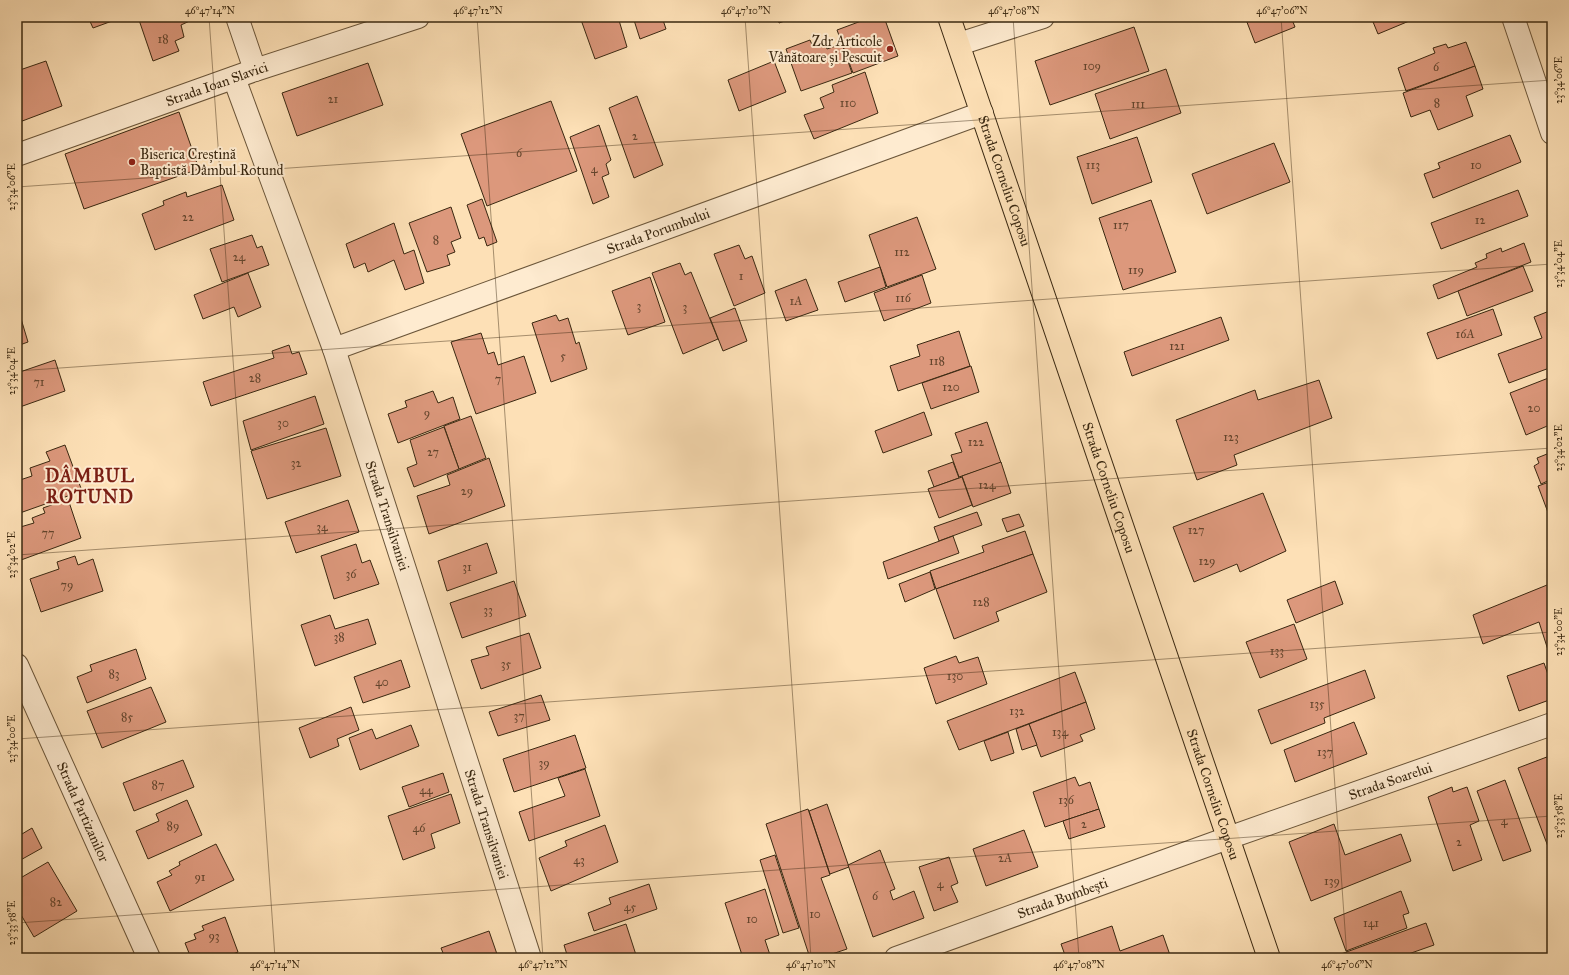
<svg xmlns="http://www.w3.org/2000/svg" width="1569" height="975" font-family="'IM FELL Great Primer',serif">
<rect width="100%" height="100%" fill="#fde0b6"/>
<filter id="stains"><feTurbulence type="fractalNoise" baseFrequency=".005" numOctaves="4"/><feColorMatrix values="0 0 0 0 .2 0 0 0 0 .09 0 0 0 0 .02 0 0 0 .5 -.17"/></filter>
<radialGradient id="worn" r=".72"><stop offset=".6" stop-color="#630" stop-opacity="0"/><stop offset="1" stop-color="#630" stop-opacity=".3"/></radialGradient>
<g fill="#dc987c" stroke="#3a2811">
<polygon points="88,17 123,17 93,28"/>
<polygon points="138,17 196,17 196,18 181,25 184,37 175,41 179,51 153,61"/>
<polygon points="580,17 618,17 627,47 595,59"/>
<polygon points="633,17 662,17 666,29 640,39"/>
<polygon points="777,17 796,17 779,23"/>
<polygon points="872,17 884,17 898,56 853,73 837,30"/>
<polygon points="1245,17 1291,17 1295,27 1255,43"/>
<polygon points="1371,17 1413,17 1414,19 1378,34"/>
<polygon points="1134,27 1149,71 1050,105 1035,61"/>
<polygon points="810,40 813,47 825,42 827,49 842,44 852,73 801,91 786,49"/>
<polygon points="1466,42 1475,66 1406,91 1398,68 1435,53 1433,48 1446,44 1448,48"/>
<polygon points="46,61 62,106 17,123 17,71"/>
<polygon points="774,61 786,92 739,111 728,80"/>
<polygon points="368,63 383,105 297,136 282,93"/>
<polygon points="1475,66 1483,89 1466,96 1473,116 1438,130 1430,110 1411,117 1403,93"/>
<polygon points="1166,69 1181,113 1110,139 1095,94"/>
<polygon points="865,72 878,113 814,139 804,115 824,108 820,98 834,92 832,85"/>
<polygon points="637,96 663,165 634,178 609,108"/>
<polygon points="551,101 577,171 487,206 461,134"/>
<polygon points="179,112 199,169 84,209 65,154"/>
<polygon points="599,125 611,160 606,164 609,174 602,177 609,197 593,204 570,137"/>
<polygon points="1510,135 1521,162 1433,198 1424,174 1440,168 1438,163"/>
<polygon points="1137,137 1152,182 1092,204 1077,157"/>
<polygon points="1274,143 1290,182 1207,214 1192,174"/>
<polygon points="222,185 234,220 155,250 142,214 164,205 163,201 186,192 187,197"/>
<polygon points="1518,190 1528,216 1441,249 1431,223"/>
<polygon points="482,199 497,242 487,246 484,237 479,239 467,205"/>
<polygon points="1151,200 1176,272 1123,290 1099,218"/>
<polygon points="451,207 461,238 451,242 455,252 447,255 450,265 427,272 409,223"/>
<polygon points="917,217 936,269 887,287 869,235"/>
<polygon points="394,223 404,254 414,250 424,283 405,290 394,260 368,272 365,263 354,268 346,244"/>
<polygon points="252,235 257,248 262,246 269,265 222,282 210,249"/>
<polygon points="1524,243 1531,262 1438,299 1433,285 1477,267 1475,263 1487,258 1486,254 1501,248 1502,252"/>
<polygon points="739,245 745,259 752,256 765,293 734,306 714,254"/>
<polygon points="680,263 685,275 691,272 718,339 683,354 652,273"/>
<polygon points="1523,266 1533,291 1467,316 1458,291"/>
<polygon points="880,267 886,287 845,302 838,282"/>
<polygon points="248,273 261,307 238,317 234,307 203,319 194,295"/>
<polygon points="922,275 931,303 884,321 874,293"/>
<polygon points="650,277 665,322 628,335 612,291"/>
<polygon points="806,279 818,310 786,321 775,291"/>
<polygon points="735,308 747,341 723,351 710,318"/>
<polygon points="1493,309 1502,335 1437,359 1427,333"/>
<polygon points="1552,310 1552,367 1509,383 1498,354 1542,338 1534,317"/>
<polygon points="17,312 19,312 28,342 17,346"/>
<polygon points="556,315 559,321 568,318 576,344 579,342 587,369 551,382 532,323"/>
<polygon points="1221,317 1229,340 1132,376 1124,352"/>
<polygon points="959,331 970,366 898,391 890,366 920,356 917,345"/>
<polygon points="481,333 488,354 494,352 498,365 524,356 536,393 476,414 451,342"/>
<polygon points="289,345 292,354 299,352 307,374 211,406 203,382 274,358 272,351"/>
<polygon points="55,360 65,391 17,408 17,373"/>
<polygon points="971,366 979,392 931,409 922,383"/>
<polygon points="1552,371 1552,424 1526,435 1510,393 1551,377 1549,372"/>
<polygon points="1319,380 1332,418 1234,455 1237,465 1197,480 1176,420 1255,390 1258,400"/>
<polygon points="433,391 438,403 453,397 460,419 398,443 388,414 407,407 405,401"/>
<polygon points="315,396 324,424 251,450 243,421"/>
<polygon points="924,412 932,435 883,453 875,431"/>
<polygon points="471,416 486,458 459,469 444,426"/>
<polygon points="987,422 1001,463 959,477 951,455 962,452 955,433"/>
<polygon points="444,427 459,469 414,487 407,468 417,464 410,440"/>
<polygon points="326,428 341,476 267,499 251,451"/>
<polygon points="65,445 82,491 17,514 17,481 32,476 30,468 50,461 46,452"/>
<polygon points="1552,452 1552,479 1541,484 1534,466 1539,463 1537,458"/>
<polygon points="489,458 505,506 429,534 417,496 450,485 447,475"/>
<polygon points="953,462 959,478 934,487 928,471"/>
<polygon points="1001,462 1011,493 973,507 962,476"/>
<polygon points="962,477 972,505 939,518 928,489"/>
<polygon points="1552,481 1552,523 1538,486"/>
<polygon points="1263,493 1286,551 1240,572 1237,564 1194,582 1173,527"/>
<polygon points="68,499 81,538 21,560 17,548 17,528 34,523 32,518 45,513 43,508"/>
<polygon points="348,500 359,532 296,553 285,522"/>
<polygon points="977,512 982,525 939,541 934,527"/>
<polygon points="1019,514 1024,526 1007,532 1002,519"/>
<polygon points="1025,531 1033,554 936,589 930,571 984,552 982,546"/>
<polygon points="953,536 959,553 888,579 883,562"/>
<polygon points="487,543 497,573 447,591 438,561"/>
<polygon points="356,544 362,563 370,560 379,584 334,599 321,556"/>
<polygon points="1033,554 1047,592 996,612 999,621 954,639 936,589"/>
<polygon points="75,556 78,565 93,559 103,591 41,612 30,579 59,569 57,562"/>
<polygon points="930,572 935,589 905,602 899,584"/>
<polygon points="514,581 526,616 462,638 450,603"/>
<polygon points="1335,581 1343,604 1296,623 1287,600"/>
<polygon points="1552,583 1552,648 1548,650 1539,622 1483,644 1473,615"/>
<polygon points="330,615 335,629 368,619 376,644 315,666 301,625"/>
<polygon points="1294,624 1307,659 1260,678 1246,642"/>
<polygon points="529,633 541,668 481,689 471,660 489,655 486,647"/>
<polygon points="136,649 146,679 87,703 77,677 92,671 90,665"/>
<polygon points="956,656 959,663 978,657 987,684 936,704 924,668"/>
<polygon points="401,660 410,687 363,703 354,677"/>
<polygon points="1544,663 1552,686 1552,699 1519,711 1507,676"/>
<polygon points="1365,670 1375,698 1324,718 1325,723 1271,744 1258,710"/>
<polygon points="1075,672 1086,702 959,750 947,721"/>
<polygon points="151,687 166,722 102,748 87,711"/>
<polygon points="541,695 550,720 498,736 489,712"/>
<polygon points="1086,702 1095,729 1080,735 1083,741 1041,757 1029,724"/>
<polygon points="351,707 359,730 337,739 339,746 310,758 299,728"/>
<polygon points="1354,722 1367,754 1295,782 1284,750"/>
<polygon points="1029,724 1037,745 1022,750 1016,729"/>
<polygon points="411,725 419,746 360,770 349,738 372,729 376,739"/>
<polygon points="1008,732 1014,753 991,761 984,741"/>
<polygon points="575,735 586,768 514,792 503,759"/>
<polygon points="1552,755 1552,857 1518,768"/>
<polygon points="183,760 194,787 134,811 123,783"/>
<polygon points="585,769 600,816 529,841 519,812 565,796 558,778"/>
<polygon points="443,773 449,792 409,807 402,787"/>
<polygon points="1075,777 1079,786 1090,782 1099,809 1045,827 1033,792"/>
<polygon points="1505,780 1531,851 1503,861 1477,791"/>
<polygon points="1452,787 1453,792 1467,787 1479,821 1470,825 1482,860 1453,871 1428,797"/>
<polygon points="451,794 460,823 431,834 435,848 403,860 388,816"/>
<polygon points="187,800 202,835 148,859 136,831 159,821 156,814"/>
<polygon points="827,804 849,867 830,874 809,811"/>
<polygon points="808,809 830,875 821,878 847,949 820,958 810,958 766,824"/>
<polygon points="1099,809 1105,827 1069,839 1063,821"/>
<polygon points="1334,824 1345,855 1401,834 1411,861 1311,901 1289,842"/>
<polygon points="605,825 618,862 551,891 539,858 567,846 565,841"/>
<polygon points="32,828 42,848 17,862 17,837"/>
<polygon points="1024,830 1038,867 986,886 973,849"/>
<polygon points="216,844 234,880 170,911 157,882 172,875 169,871 180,865 179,862"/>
<polygon points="880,850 895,889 890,891 893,900 914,891 924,918 873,937 848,865"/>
<polygon points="775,855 799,928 783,933 760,860"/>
<polygon points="949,857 958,883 951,886 958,902 934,911 919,867"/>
<polygon points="48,862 77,911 34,937 17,908 17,880"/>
<polygon points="649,884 657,909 594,931 588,913 611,904 609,898"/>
<polygon points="765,889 779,935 765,940 771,958 743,958 725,903"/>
<polygon points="1401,891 1409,913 1403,915 1407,928 1346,951 1334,918"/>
<polygon points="225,917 238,952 223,958 191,958 185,943 196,939 194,934 204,930 202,926"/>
<polygon points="1426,923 1434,945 1397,958 1330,958"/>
<polygon points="626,924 637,958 568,958 564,945"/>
<polygon points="1112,926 1120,951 1163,935 1171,958 1066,958 1061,944"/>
<polygon points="489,931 498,957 445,958 441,948"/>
</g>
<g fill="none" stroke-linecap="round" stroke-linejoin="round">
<defs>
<g id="minor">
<polyline points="237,17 255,70"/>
<polyline points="1513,17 1552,133"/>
<polyline points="959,44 1043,17"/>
<path id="s1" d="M234 78 334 349 530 958"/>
<path id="s2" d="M17 155 255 70 418 17"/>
<path id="s3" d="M334 349 982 113"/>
<path id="s4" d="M896 958 1228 838 1552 724"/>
</g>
<g id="tertiary">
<path id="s5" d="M17 665 149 958"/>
</g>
<g id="primary">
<path id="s6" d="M949 17 1269 958"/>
</g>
</defs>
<use href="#minor" stroke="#6b563a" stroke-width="24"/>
<use href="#tertiary" stroke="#6b563a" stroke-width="24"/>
<use href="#primary" stroke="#3a2811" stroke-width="24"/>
<use href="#minor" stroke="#feebd0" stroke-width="22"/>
<use href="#tertiary" stroke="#feebd0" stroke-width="22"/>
<use href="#primary" stroke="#fde0b6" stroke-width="22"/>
</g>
<path fill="none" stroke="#3a2811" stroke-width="1" stroke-opacity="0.45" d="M209 17 275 958M477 17 543 958M745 17 811 958M1013 17 1079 958M1281 17 1347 958M1549 17 1552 55M17 187 1552 80M17 371 1552 264M17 555 1552 448M17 739 1552 632M17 923 1552 816"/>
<g fill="#8f2418" stroke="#feebd0" stroke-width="1.5">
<circle cx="890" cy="49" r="4"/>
<circle cx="132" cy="162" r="4"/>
</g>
<g text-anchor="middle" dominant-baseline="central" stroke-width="4" stroke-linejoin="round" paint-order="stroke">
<g font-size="12" fill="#62442c">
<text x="163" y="39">18</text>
<text x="1092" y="66">109</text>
<text x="1436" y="67">6</text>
<text x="333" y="99">21</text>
<text x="848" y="103">110</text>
<text x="1437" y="103">8</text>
<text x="1138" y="104">111</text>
<text x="635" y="136">2</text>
<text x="519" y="153">6</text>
<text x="1093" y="165">113</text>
<text x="1476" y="165">10</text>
<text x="594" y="169">4</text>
<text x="188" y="217">22</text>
<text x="1480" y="220">12</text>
<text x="1121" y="225">117</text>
<text x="436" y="240">8</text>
<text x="902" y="252">112</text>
<text x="239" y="257">24</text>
<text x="1136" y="270">119</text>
<text x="741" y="276">1</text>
<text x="903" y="298">116</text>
<text x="796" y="301">1A</text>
<text x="639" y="306">3</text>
<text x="685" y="307">3</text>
<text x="1465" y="334">16A</text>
<text x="1177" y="346">121</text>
<text x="563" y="356">5</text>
<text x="937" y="361">118</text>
<text x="255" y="378">28</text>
<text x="498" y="379">7</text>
<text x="39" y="382">71</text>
<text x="951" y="387">120</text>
<text x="1534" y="408">20</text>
<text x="427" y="413">9</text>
<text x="283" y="423">30</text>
<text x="1231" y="437">123</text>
<text x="976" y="442">122</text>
<text x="433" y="452">27</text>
<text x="296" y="463">32</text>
<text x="987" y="485">124</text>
<text x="467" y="491">29</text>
<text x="322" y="527">34</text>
<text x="1196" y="530">127</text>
<text x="48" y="533">77</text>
<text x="1207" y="561">129</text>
<text x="467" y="567">31</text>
<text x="351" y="574">36</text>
<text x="67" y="585">79</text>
<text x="981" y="602">128</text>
<text x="488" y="610">33</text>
<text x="339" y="637">38</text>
<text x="1277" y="651">133</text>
<text x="506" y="664">35</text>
<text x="114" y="674">83</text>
<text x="955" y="676">130</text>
<text x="382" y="682">40</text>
<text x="1317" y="704">135</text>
<text x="1017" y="711">132</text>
<text x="519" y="716">37</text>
<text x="127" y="717">85</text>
<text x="1060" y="732">134</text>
<text x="1325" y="752">137</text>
<text x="544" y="763">39</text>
<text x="158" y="785">87</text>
<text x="426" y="790">44</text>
<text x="1066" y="800">136</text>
<text x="1504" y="821">4</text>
<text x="1084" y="824">2</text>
<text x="173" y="826">89</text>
<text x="419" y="828">46</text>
<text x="1459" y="842">2</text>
<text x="1005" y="858">2A</text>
<text x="579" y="860">43</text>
<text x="200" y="877">91</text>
<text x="1332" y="881">139</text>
<text x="940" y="884">4</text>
<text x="875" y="896">6</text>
<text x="56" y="902">82</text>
<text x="630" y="907">45</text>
<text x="815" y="914">10</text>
<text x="752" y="919">10</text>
<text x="1371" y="923">141</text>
<text x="214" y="936">93</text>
</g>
<g font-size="14" fill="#3a2811" stroke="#feebd0" text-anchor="end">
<text x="882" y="41">Zdr Articole<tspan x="882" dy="16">Vânătoare și Pescuit</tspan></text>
<text x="140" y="154" text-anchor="start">Biserica Creștină<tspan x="140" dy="16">Baptistă Dâmbul Rotund</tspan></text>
</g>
<g font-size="14" fill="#3a2811" stroke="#feebd0">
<text stroke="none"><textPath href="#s2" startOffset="212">Strada Ioan Slavici</textPath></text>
<text stroke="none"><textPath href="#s6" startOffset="173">Strada Corneliu Coposu</textPath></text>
<text stroke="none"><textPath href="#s3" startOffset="345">Strada Porumbului</textPath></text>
<text stroke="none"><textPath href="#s6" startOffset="497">Strada Corneliu Coposu</textPath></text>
<text stroke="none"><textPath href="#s1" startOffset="464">Strada Transilvaniei</textPath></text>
<text stroke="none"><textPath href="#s4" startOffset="525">Strada Soarelui</textPath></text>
<text stroke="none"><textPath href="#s6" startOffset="821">Strada Corneliu Coposu</textPath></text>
<text stroke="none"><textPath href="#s5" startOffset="161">Strada Partizanilor</textPath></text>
<text stroke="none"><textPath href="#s1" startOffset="788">Strada Transilvaniei</textPath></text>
<text stroke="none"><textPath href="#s4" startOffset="177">Strada Bumbești</textPath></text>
</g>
<g font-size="18" font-weight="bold" letter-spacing="1" fill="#7a1f14" stroke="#feebd0">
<text x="90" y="476">DÂMBUL<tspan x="90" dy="21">ROTUND</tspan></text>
</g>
</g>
<rect width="1569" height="975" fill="none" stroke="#fde0b6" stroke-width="44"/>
<rect x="22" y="22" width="1525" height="931" fill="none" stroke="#3a2811" stroke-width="1.5"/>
<g font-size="10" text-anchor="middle" fill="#3a2811">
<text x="210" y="14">46°47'14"N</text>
<text x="478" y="14">46°47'12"N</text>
<text x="746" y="14">46°47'10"N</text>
<text x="1014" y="14">46°47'08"N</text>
<text x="1282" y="14">46°47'06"N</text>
<text transform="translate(1558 80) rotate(-90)" y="4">23°34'06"E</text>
<text transform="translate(11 187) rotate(-90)" y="4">23°34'06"E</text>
<text transform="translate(1558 264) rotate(-90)" y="4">23°34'04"E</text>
<text transform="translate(11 371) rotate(-90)" y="4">23°34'04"E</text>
<text transform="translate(1558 448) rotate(-90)" y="4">23°34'02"E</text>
<text transform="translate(11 555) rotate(-90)" y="4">23°34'02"E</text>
<text transform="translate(1558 632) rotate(-90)" y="4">23°34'00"E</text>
<text transform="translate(11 739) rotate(-90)" y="4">23°34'00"E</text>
<text transform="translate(1558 816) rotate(-90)" y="4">23°33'58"E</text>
<text transform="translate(11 923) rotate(-90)" y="4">23°33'58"E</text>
<text x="275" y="968">46°47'14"N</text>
<text x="543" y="968">46°47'12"N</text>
<text x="811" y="968">46°47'10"N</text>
<text x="1079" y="968">46°47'08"N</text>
<text x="1347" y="968">46°47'06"N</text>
</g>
<rect width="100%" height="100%" filter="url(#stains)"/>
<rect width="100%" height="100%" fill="url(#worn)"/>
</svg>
